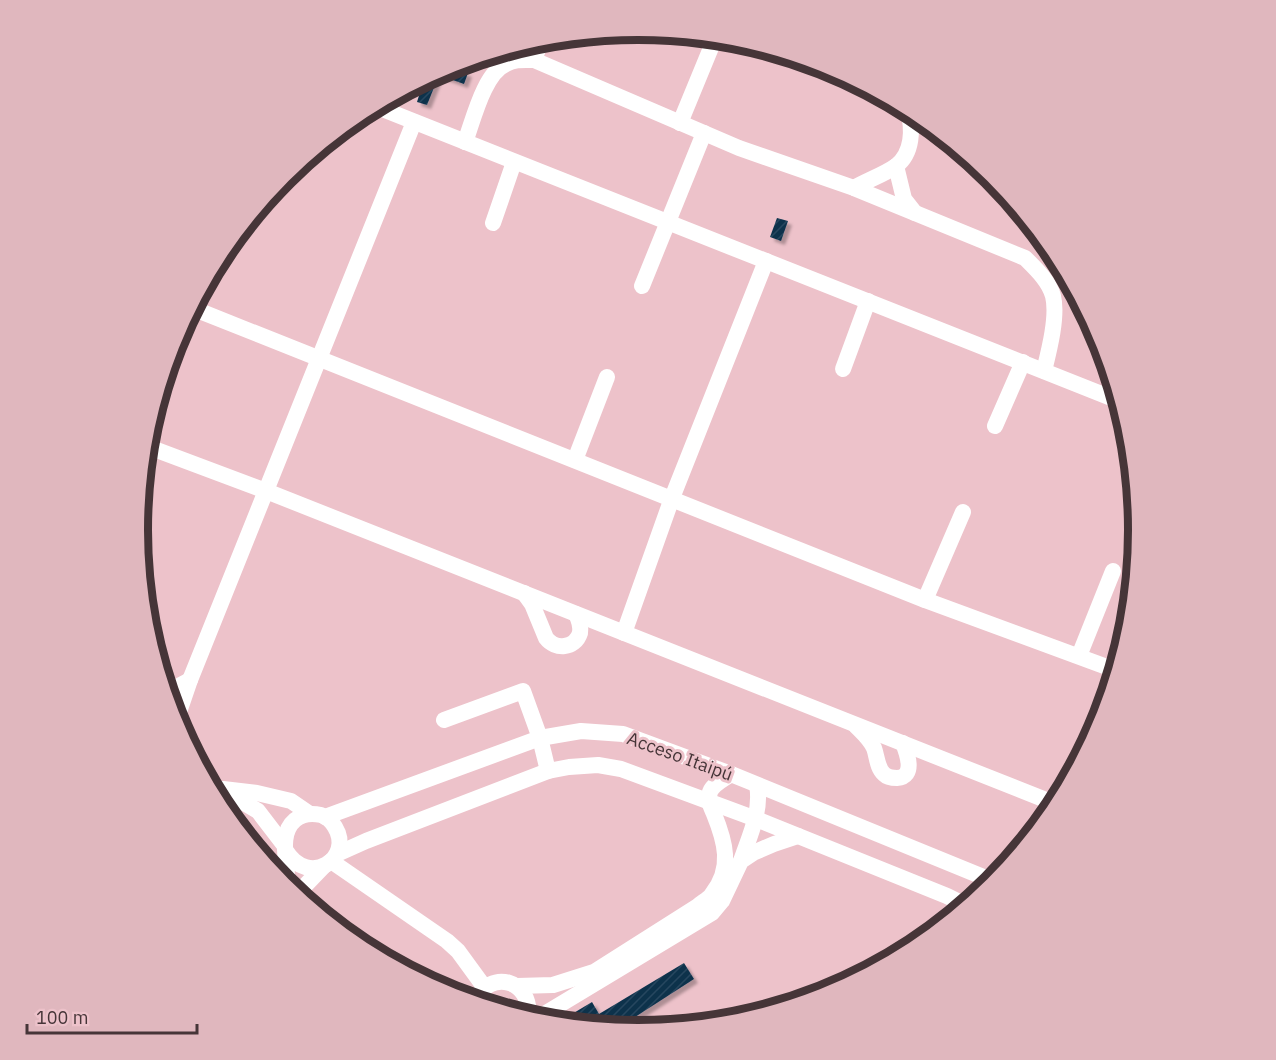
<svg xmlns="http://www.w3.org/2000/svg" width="1276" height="1060" font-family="'IBM Plex Sans',sans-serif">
<defs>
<pattern id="forest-firs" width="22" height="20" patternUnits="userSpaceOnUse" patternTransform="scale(1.5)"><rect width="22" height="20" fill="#bf9266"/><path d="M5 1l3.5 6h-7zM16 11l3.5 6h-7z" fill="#9d7855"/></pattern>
<pattern id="building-hatch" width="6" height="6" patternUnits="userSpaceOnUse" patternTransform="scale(1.5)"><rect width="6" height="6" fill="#0b314c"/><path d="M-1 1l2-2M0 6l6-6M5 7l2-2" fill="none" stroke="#27475e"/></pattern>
<filter id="shadow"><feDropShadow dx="4" dy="4" stdDeviation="1.5" flood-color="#0004"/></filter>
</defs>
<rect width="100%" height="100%" fill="#edc2ca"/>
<polygon fill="url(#forest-firs)" points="984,170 992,177 1009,197 1005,197 983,180"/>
<g fill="url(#building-hatch)" filter="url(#shadow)">
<polygon points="450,67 468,73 464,84 439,75 427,105 417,102 424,80"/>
<polygon points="777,218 788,221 781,241 770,237"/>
<polygon points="353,930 364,948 347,935"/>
<polygon points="684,963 694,979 618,1028 578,1024 572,1014 592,1002 599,1014"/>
</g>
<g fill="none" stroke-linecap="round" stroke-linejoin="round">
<g stroke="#fff" stroke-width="16">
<polyline points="534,60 542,39"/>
<polyline points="375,106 1119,401"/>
<polyline points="680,123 715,38"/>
<path d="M465 142C473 121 484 73 506 64 515 59 523 60 534 60L739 148 854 188 1025 258C1036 269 1049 281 1053 296 1058 316 1049 351 1044 371"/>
<polyline points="896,166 904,199 915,213"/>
<path d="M854 188C866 181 885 174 896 166 913 153 913 129 908 110"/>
<polyline points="493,223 514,162"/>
<polyline points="642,286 704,133"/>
<polyline points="192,308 925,600 1115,670"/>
<polyline points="843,369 868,301"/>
<polyline points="995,426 1023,362"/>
<polyline points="146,446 266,491 1056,804"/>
<polyline points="575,460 607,377"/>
<path d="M524 593 532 604 546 638C555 650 575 649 580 633 581 626 579 620 576 614"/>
<polyline points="925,600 963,512"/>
<polyline points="624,633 672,498 766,261"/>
<polyline points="1079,656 1113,571"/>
<polyline points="167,692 190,680"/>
<polyline points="444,720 523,691 540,738 548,771"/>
<polyline points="176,721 190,680 414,122"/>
<path d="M856 726C863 733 870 739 874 748 877 756 877 768 884 774 887 777 893 778 897 778 916 777 907 753 903 743"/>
<polyline points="211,787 221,789 258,811 284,845"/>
<polyline points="223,789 257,793 291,801 310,814"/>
<polyline points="325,817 540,738 581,731 623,734 731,774 993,881"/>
<path d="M286 851C309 888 354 858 335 827 332 822 327 817 321 815 312 813 302 814 295 820 277 835 289 865 287 886"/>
<polyline points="337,854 366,841 548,771 569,767 598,765 621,769 756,819 947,896 965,905"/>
<polyline points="331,861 447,941 458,951 485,988"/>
<path d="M741 861C749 837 762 811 757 785"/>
<polyline points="297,894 323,867"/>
<path d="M517 986 553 985 594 972 698 906C702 902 709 899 712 894 733 868 725 841 714 814 711 807 707 800 710 792 713 784 724 779 731 774"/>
<path d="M476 1001C489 968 533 980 528 1017"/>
<polyline points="536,1019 712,913 722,901 741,861 753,853 774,844 798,836"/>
</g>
</g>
<g text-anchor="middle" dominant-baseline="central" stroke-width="6" stroke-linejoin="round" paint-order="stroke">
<g font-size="18" fill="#463538" stroke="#edc2ca">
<text transform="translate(680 756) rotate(20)">Acceso Itaipú</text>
</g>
</g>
<path d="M0 0H1276V1060H0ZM148 530a490 490 0 1 1 980 0a490 490 0 1 1-980 0Z" fill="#e0b7be" fill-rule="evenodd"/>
<path fill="none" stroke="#463538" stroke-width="8" d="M148 530a490 490 0 1 1 980 0a490 490 0 1 1-980 0Z"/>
<path d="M27 1024v9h170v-9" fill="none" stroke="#463538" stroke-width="3"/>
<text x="36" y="1024" font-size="18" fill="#463538" stroke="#edc2ca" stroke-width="4.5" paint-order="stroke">100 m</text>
</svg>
